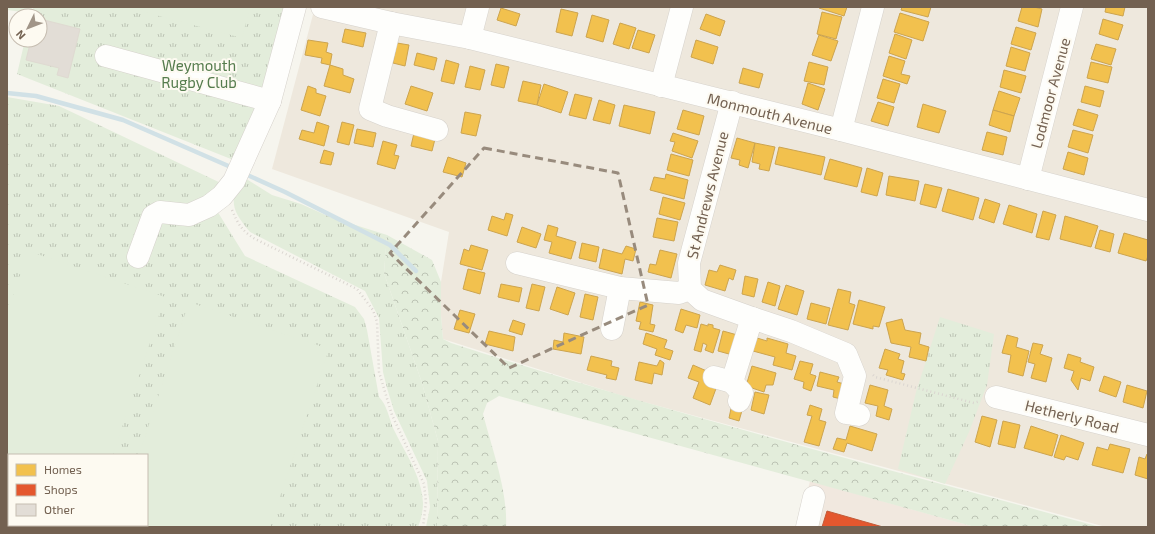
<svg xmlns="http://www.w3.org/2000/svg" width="1155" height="534" font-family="'Exo 2',sans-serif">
<defs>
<pattern id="grass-tufts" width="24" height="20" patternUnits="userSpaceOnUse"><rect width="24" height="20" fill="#e3eddb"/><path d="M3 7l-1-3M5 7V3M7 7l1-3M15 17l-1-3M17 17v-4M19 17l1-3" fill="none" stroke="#bcc3b4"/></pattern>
<pattern id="forest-crowns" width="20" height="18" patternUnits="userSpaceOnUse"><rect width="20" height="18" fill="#e3eddb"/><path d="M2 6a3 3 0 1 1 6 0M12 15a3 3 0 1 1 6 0" fill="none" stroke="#bcc3b4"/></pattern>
</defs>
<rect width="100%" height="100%" fill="#f6f5ee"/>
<polygon fill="#eee8dd" points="315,7 1148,7 1148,527 1106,527 629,398 443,339 441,315 441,282 449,232 272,169"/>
<polygon fill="#f1e8df" points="810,481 975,527 799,527"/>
<g fill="url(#grass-tufts)" fill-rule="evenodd">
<polygon points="33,7 288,7 274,68 236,161 17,74 25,40 40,40 40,16 31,16"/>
<path d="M7 97 59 106 225 185 214 206 245 256 355 307 364 319 367 330 379 397C387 405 389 418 393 428 404 451 422 476 423 503 423 511 421 520 418 527H7ZM9 455H147V525H9Z"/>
<path d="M240 175 272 195 301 204 330 217 387 235 384 273 422 383 438 441 437 527H426L430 507 427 481 394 411 387 388 383 372 379 318 365 291 250 232C231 209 230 203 240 175Z"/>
<polygon points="940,317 994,334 987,385 969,432 945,484 898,469 916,392"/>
</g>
<g fill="url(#forest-crowns)">
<polygon points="7,7 32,7 31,13 7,10"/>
<path d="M387 235 432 260 441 282V315L443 339 451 343C665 412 883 468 1100 527H975L499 396 487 403 483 414C492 449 508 491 506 527H437L438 441 422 383 384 273Z"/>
</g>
<g fill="#e3eddb">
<polygon points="125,7 250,7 242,38"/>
<polygon points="28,251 165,297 113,455 9,455 9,518 7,518 7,314"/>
<polygon points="189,302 329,349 270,527 115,527 116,525 147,525 147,455 139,455"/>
<polygon points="28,525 89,525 89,527 34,527"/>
</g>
<g fill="#f2c14e" stroke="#cca44f">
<polygon points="820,7 847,7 844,16 819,8"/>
<polygon points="902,7 931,7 928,17 901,10"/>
<polygon points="1022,7 1034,7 1042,9 1038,27 1018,21"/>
<polygon points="1106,7 1125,7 1123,16 1105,12"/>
<polygon points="501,8 520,14 516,26 497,20"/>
<polygon points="561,9 578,13 572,36 556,32"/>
<polygon points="822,12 842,17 836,39 817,34"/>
<polygon points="900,13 929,22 923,41 894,32"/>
<polygon points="706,14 725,21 720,36 700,29"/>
<polygon points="592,15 609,20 603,42 586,37"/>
<polygon points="1103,19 1123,25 1118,40 1099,34"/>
<polygon points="620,23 636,28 629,49 613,44"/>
<polygon points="1016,27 1036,33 1031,50 1011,44"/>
<polygon points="345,29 366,33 363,47 342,42"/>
<polygon points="638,30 655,35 649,53 632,48"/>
<polygon points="895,34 912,40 906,59 889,53"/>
<polygon points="819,35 838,41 831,61 812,55"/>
<polygon points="308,40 328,43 326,52 332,54 330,65 321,63 322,58 305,55"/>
<polygon points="696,40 718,47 713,64 691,57"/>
<polygon points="397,43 409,45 405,66 393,63"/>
<polygon points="1096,44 1116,49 1111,65 1091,59"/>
<polygon points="1011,47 1030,53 1025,71 1006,66"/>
<polygon points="417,53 437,58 434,70 414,65"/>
<polygon points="889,56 905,61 901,74 910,76 907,84 883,76"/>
<polygon points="446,60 459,64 454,84 441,81"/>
<polygon points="809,62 828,67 824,85 804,81"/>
<polygon points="1091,62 1112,67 1108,83 1087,78"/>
<polygon points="496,64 509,67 504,88 491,85"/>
<polygon points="330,65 343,69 343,75 354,79 350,93 324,86"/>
<polygon points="470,66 485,70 480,90 465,87"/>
<polygon points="743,68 763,74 759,88 739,83"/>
<polygon points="1004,70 1026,76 1021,93 1000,87"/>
<polygon points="883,79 900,84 894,103 877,98"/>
<polygon points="523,81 541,85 537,105 518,101"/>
<polygon points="808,83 825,89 818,110 802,104"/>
<polygon points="544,84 568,92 561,113 537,105"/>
<polygon points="308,86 316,89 316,93 326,96 320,116 301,110"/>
<polygon points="411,86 433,93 427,111 405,104"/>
<polygon points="1085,86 1104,91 1100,107 1081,102"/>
<polygon points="999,91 1020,98 1014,116 993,110"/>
<polygon points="575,94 592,98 586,119 569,115"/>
<polygon points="599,100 615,105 610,124 593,120"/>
<polygon points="878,102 894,107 888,126 871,121"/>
<polygon points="923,104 946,111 939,133 917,127"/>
<polygon points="624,105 655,112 650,134 619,126"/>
<polygon points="1078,109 1098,115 1093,131 1073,125"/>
<polygon points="683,110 704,116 699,135 677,129"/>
<polygon points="993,110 1014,116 1010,132 989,125"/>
<polygon points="465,112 481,115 476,136 461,133"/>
<polygon points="317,122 329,126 324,146 299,139 302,130 314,133"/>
<polygon points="342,122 354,125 349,145 337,142"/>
<polygon points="357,129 376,133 373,147 354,143"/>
<polygon points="1073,130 1093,135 1088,153 1068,147"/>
<polygon points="987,132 1007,137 1003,155 982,150"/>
<polygon points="414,133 435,139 432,151 411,146"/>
<polygon points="673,133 698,141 692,158 672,151 675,142 670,141"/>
<polygon points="737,138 755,143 748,168 739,165 740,160 731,158"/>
<polygon points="383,141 397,145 394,155 399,156 395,169 377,164"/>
<polygon points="755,143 775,147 769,171 759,169 760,164 752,162"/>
<polygon points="779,147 825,157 821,175 775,164"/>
<polygon points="324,150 334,153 331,165 320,163"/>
<polygon points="1068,152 1088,158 1084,175 1063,169"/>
<polygon points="671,154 693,160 689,176 667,170"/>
<polygon points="448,157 466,163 462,177 443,172"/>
<polygon points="830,159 862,168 857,187 824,179"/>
<polygon points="867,168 883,173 877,196 861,192"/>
<polygon points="666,174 688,180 684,199 650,190 654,177 665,179"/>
<polygon points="889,176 919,181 915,201 886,195"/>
<polygon points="925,184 942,188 936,208 920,204"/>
<polygon points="948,189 979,198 973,220 942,211"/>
<polygon points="663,197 685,203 680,220 659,214"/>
<polygon points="985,199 1000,204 994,223 979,218"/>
<polygon points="1009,205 1037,214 1032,233 1003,224"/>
<polygon points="1043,211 1056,215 1049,240 1036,237"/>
<polygon points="506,213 513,215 507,236 488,230 492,216 504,220"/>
<polygon points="1065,216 1098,226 1091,247 1060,239"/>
<polygon points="657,218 678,222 674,241 653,237"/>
<polygon points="548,225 558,228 556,236 576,242 571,259 549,253 552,242 544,240"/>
<polygon points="522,227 541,234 536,248 517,242"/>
<polygon points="1100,230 1114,234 1110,252 1095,248"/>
<polygon points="1124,233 1148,240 1148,256 1146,261 1118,253"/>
<polygon points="582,243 599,247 596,262 579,258"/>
<polygon points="471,245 488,250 482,270 460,264 464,249 469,251"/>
<polygon points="626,246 636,249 633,261 625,259 622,274 599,268 603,249 622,254"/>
<polygon points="660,250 677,254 671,278 648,272 650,264 656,265"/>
<polygon points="720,265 736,270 733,280 729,278 725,291 705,285 709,270 717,272"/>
<polygon points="468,269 485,273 480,294 463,289"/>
<polygon points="745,276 758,279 754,297 742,294"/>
<polygon points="768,282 780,286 775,306 762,302"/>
<polygon points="501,284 522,288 519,302 498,297"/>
<polygon points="532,284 545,287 539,311 526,308"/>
<polygon points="786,285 804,291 797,315 778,309"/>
<polygon points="557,287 575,293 568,315 550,309"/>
<polygon points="838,289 851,292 849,303 855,305 848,330 828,325"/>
<polygon points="585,294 598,297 593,320 580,317"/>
<polygon points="859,300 885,307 879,327 873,326 873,329 853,324"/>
<polygon points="640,302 653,305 650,324 655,325 653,332 639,329 641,322 636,321"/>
<polygon points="811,303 830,308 826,324 807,319"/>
<polygon points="681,309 700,315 697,328 686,325 683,333 675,330"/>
<polygon points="460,310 475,314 469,333 454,329"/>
<polygon points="902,319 905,330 921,333 919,344 929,347 926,361 909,357 911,347 891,343 886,323"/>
<polygon points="513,320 525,324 522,335 509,331"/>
<polygon points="701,324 708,326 708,324 713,325 713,328 720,330 713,353 705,350 707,345 703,343 701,352 694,350"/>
<polygon points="489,331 515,337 513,351 485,344"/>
<polygon points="723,331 741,336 729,354 718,351"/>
<polygon points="564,333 584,337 581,354 553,349 554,340 563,342"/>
<polygon points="646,333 667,340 664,348 673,351 670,360 655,355 657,349 643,344"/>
<polygon points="1007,335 1018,338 1016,347 1029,351 1023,376 1008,372 1011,355 1002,353"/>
<polygon points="757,338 767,341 767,338 788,344 786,353 796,356 792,370 773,365 775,357 753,351"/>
<polygon points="1033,343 1043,345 1040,354 1052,358 1046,382 1031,378 1035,364 1028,362"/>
<polygon points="885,349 900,354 898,359 904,361 901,373 905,374 903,380 886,375 888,370 879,368"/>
<polygon points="1068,354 1081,358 1080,362 1094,367 1090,381 1081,378 1078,390 1071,380 1074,371 1064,368"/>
<polygon points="591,356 612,361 611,366 619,368 616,380 606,378 607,375 587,370"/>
<polygon points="660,360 664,363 662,375 654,373 652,384 635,380 639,362 657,366"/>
<polygon points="800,361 813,364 810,374 816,376 811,391 803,388 804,382 794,379"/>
<polygon points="693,365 709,372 718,383 710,405 693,398 699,382 688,378"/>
<polygon points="752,366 776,373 773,385 766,385 764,392 746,386"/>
<polygon points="820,372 839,377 837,382 848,385 845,400 833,397 834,390 817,386"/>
<polygon points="1104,376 1121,382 1116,397 1099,391"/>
<polygon points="870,385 888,390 884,406 892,409 889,420 876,416 878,406 865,403"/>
<polygon points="1127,385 1147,391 1143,408 1123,402"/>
<polygon points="755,392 769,395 764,414 751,410"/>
<polygon points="732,404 743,407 739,421 729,418"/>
<polygon points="810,405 822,409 819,420 826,422 819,446 804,442 812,416 807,415"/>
<polygon points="982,416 997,420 990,447 975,442"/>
<polygon points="1003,421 1020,425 1015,448 998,444"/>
<polygon points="850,426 877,434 872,451 847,443 844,452 833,449 837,438 846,440"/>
<polygon points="1031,426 1058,435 1052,456 1024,448"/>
<polygon points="1061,435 1084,443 1078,460 1066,456 1064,460 1054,457"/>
<polygon points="1110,444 1130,449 1123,473 1092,465 1097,447 1108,450"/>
<polygon points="1147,454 1148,454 1148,479 1135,475 1139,457 1145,459"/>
</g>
<polygon fill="#e4572e" stroke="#c25a38" points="827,511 883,527 822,527"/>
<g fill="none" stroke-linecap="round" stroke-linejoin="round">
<g stroke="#d1e1e6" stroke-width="4.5">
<polyline points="7,93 36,96 123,120 233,168"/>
<polyline points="243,173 285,192 390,245 416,271"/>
</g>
</g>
<polygon fill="#e2ddd6" stroke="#dfdad1" points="40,19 80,29 68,78 57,75 59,68 26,60 31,40 40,40"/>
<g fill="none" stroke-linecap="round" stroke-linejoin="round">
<defs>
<g id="minor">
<polyline points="322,7 391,23 470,38 841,130 1148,210"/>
<polyline points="391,23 370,109 387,116 437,130"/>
<polyline points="470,38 478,7"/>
<polyline points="106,56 270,101"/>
<polyline points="661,86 682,7"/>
<polyline points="732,102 689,263 690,289 702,300 752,318 791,331 846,354 855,376 846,413 859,415"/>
<polyline points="841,130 873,7"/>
<polyline points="1028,179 1072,7"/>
<polyline points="138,257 153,216 160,212 189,215 209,206 222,196 234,181 270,101 295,7"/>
<polyline points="517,263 620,288 679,293 690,289"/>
<polyline points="612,329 620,288"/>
<polyline points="714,377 732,382"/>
<polyline points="996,397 1148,435"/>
<polyline points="739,401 742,393 732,382 752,318"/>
<polyline points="807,527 814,497"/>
</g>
</defs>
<use href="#minor" stroke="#d6d2cc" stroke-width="23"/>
<g stroke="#dad5d0" stroke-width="2.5" stroke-dasharray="1 3" stroke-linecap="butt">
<path d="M232 210C238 224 242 231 255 239L357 289 373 310 377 322 379 372 385 392 392 415 424 484 426 502 423 527"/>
<polyline points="873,375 875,377 974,403 980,401"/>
</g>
<use href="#minor" stroke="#fefefc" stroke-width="22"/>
</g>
<path fill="none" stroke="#988b7d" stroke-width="3" stroke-dasharray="8 5" stroke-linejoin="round" d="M484 148 618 173 648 305 509 368 390 253Z"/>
<g text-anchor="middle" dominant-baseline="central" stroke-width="4" stroke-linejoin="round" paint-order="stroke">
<g font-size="15" fill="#557c4d" stroke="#fdfaf1">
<text x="199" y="65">Weymouth<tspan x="199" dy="17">Rugby Club</tspan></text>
</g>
<g font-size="15" fill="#736151" stroke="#fdfaf1">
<text transform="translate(1050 93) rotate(-75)">Lodmoor Avenue</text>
<text transform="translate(770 113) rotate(14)">Monmouth Avenue</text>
<text transform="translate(707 195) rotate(-76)">St Andrews Avenue</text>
<text transform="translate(1072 416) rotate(14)">Hetherly Road</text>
</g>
</g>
<rect width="1155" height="534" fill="none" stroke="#736151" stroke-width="16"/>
<rect x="8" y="454" width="140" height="72" fill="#fdfaf1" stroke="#c6bdb1"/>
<rect x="16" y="464" width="20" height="12" fill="#f2c14e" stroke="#c6bdb1"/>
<text x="44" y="474" font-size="12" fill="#736151">Homes</text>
<rect x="16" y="484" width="20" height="12" fill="#e4572e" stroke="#c6bdb1"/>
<text x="44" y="494" font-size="12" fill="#736151">Shops</text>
<rect x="16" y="504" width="20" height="12" fill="#e2ddd6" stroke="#c6bdb1"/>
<text x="44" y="514" font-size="12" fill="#736151">Other</text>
<g transform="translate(28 28) rotate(227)"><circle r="19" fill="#fdfaf1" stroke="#c6bdb1"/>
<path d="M0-3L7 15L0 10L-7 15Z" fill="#a19588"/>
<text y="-6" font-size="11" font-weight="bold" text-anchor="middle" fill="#736151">N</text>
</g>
</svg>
